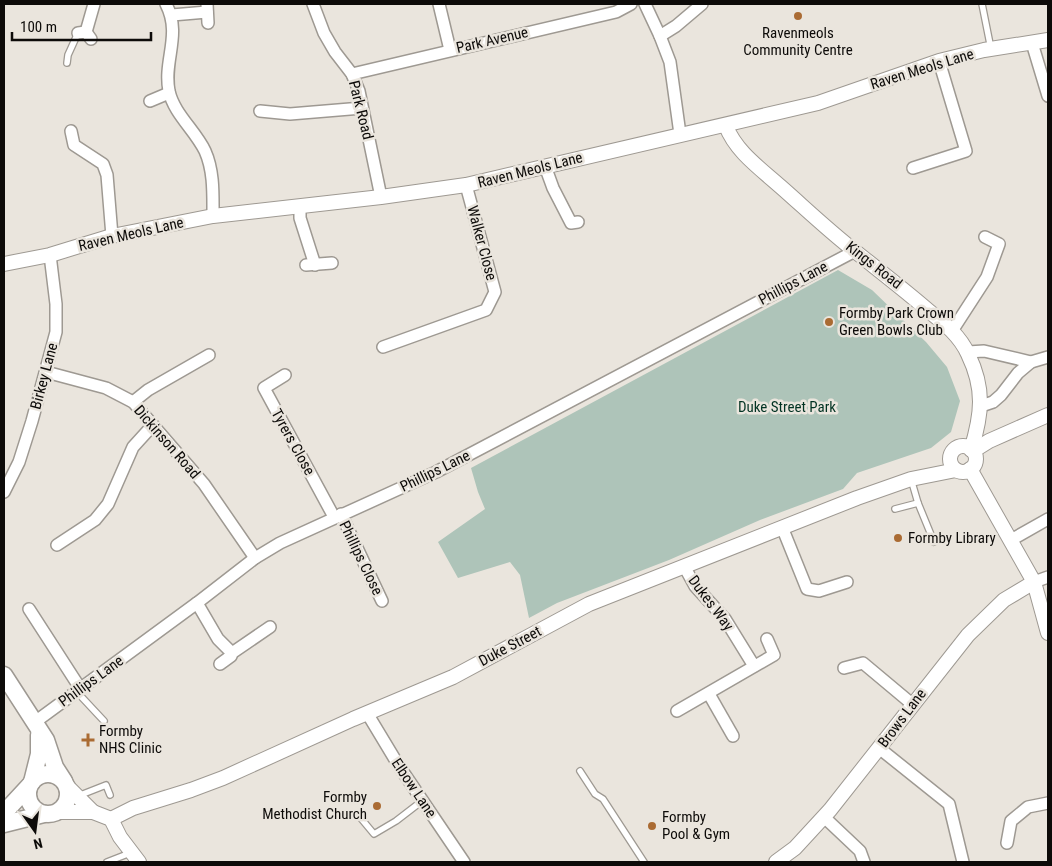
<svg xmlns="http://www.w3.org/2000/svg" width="1052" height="866" font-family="'Roboto Condensed',sans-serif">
<rect width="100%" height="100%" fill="#eae5dd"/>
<polygon fill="#aec4b9" points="838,270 872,290 926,342 947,367 960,401 951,432 931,448 857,473 843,489 760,520 669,560 557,603 529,618 520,575 510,562 458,578 438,542 485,509 478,492 471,468"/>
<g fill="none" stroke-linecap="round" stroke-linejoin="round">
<defs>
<g id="service">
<polyline points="982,4 991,49"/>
<polyline points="67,63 68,55 78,33"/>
<polyline points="911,479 918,503 934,542"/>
<polyline points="895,509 918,503"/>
<polyline points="76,691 104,721"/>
<polyline points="580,771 595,794 603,799 644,862"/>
<polyline points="78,796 106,785 110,795"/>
<polyline points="359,816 374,834 396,821 422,801"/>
<polyline points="107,862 125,855"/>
</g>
<g id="minor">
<path d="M166 4C182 35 163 60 169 91 174 114 195 130 205 151 214 171 213 194 213 216"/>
<polyline points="207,4 208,23"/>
<polyline points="313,4 324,33 335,52 352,74 359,91 381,197"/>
<polyline points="439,4 450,50"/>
<polyline points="645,4 660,36 670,62 680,134"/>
<polyline points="172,15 207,12"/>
<polyline points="86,32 94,4"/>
<polyline points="78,33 86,32 91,39"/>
<polyline points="660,36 676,26 702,4"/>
<polyline points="1032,43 1048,96"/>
<polyline points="352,74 616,12 631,4"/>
<polyline points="150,101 169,93"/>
<polyline points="260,111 290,114 362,108"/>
<polyline points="71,131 74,145 103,164 107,175 112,236"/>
<polyline points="545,166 553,188 571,223 578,222"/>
<polyline points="913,168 966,151 939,61"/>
<polyline points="300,206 300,218 315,265"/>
<polyline points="306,265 332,263"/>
<polyline points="952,331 987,277 999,244 985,237"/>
<polyline points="383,347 486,310 495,292 466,185"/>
<polyline points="968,352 984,351 1031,362"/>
<polyline points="46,372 106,388 133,402 204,484 255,558"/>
<polyline points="285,375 264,388 334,517"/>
<polyline points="133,402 148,390 209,355"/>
<polyline points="981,406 993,402 1001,395 1018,373 1031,362 1048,357"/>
<polyline points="4,492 19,462 32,421 56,332 56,304 50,255"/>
<polyline points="341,514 382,601"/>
<polyline points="782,527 807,589 819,591 847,582"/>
<polyline points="1011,540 1048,519"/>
<polyline points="57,545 95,520 108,504 133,447 153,425"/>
<polyline points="684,566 695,586 725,619 754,666"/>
<polyline points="1034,582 1048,577"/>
<polyline points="197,603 218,639 232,653"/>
<polyline points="29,609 80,688"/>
<polyline points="220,664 231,656 232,653 270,627"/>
<polyline points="844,668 863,663 912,704"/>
<polyline points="709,694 733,736"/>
<polyline points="677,711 774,655 767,639"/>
<polyline points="367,713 399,766 464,862"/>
<polyline points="35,722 197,603 255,558 280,543 436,472 855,251"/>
<polyline points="879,748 949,804 963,862"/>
<polyline points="824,817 860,851 864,862"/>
<polyline points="1007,843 1011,821 1028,807 1048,803"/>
</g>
<g id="tertiary">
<path d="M726 126C736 152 761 169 781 187 806 209 830 232 856 252 881 272 906 291 930 312 945 324 960 336 968 354 985 389 982 414 971 450"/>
<polyline points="4,264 50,255 112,236 213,216 381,197 466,185 818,103 939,61 984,50 1048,40"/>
<circle cx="963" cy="459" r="13"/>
<polyline points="973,451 989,441 1048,415"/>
<polyline points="970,469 1034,582 1048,633"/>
<polyline points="67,786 93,812"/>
<polyline points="58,812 93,812 111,819 120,837 139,862"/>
<polyline points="111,819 133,808 191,790 223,778 353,719 453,677 589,604 857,498 911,479 956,470"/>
<polyline points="776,862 795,848 830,810 968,635 1004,600 1034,582"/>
</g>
<g id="secondary">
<polyline points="4,675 46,740 55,767 64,781"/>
<circle cx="48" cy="794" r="20"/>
<polyline points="32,782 39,754 39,735"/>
<polyline points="4,813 29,786"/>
<polyline points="4,824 44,814"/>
</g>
</defs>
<use href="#service" stroke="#9e9992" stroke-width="8"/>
<use href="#minor" stroke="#9e9992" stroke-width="14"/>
<use href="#tertiary" stroke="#9e9992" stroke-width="16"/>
<use href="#secondary" stroke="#9e9992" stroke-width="19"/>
<use href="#service" stroke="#fff" stroke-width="5.5"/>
<use href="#minor" stroke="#fff" stroke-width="11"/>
<use href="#tertiary" stroke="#fff" stroke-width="14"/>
<use href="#secondary" stroke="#fff" stroke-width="16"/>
</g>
<g fill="#aa6b33" stroke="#eae5dd" stroke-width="2">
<circle cx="798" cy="16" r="5"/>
<circle cx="829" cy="322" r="5"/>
<circle cx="898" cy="538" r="5"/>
<path d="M85.5 732.5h5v5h5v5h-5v5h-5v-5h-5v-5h5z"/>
<circle cx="377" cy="806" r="5"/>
<circle cx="652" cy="826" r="5"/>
</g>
<g text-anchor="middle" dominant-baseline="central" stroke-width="5" stroke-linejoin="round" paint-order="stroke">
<g font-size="15" fill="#0d0b09" stroke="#eae5dd" text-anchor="start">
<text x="798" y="33" text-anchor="middle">Ravenmeols<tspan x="798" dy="17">Community Centre</tspan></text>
<text x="839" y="313">Formby Park Crown<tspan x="839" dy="17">Green Bowls Club</tspan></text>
<text x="908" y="538">Formby Library</text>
<text x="99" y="731">Formby<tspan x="99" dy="17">NHS Clinic</tspan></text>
<text x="367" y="797" text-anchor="end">Formby<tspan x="367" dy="17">Methodist Church</tspan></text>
<text x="662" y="817">Formby<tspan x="662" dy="17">Pool &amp; Gym</tspan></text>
</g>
<g font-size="15" fill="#0d0b09" stroke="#eae5dd">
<text transform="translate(492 40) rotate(-13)">Park Avenue</text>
<text transform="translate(922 69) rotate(-17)">Raven Meols Lane</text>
<text transform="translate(361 110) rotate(76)">Park Road</text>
<text transform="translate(530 170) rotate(-14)">Raven Meols Lane</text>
<text transform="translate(131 234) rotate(-13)">Raven Meols Lane</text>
<text transform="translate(482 243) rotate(75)">Walker Close</text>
<text transform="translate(874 265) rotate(38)">Kings Road</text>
<text transform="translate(793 283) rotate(-28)">Phillips Lane</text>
<text transform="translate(44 376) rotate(-75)">Birkey Lane</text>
<text transform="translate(167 442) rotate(49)">Dickinson Road</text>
<text transform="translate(293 442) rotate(61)">Tyrers Close</text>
<text transform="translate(435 471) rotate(-26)">Phillips Lane</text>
<text transform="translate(361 558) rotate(64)">Phillips Close</text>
<text transform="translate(711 603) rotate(53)">Dukes Way</text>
<text transform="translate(510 646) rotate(-28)">Duke Street</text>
<text transform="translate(91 681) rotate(-36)">Phillips Lane</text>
<text transform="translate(902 718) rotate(-53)">Brows Lane</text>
<text transform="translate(414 788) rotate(56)">Elbow Lane</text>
</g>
<g font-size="15" fill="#023323" stroke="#eae5dd">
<text x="787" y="407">Duke Street Park</text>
</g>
</g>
<rect width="1052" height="866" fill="none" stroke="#0d0b09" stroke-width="10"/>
<g transform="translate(35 831) rotate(166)" stroke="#eae5dd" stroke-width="4" paint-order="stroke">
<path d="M0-4L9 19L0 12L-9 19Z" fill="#0d0b09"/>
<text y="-8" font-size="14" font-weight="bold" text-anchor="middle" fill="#0d0b09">N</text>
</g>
<path d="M12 32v8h139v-8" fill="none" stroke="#0d0b09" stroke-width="2.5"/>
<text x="20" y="32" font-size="15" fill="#0d0b09" stroke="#eae5dd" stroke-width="4" paint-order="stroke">100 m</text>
</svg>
